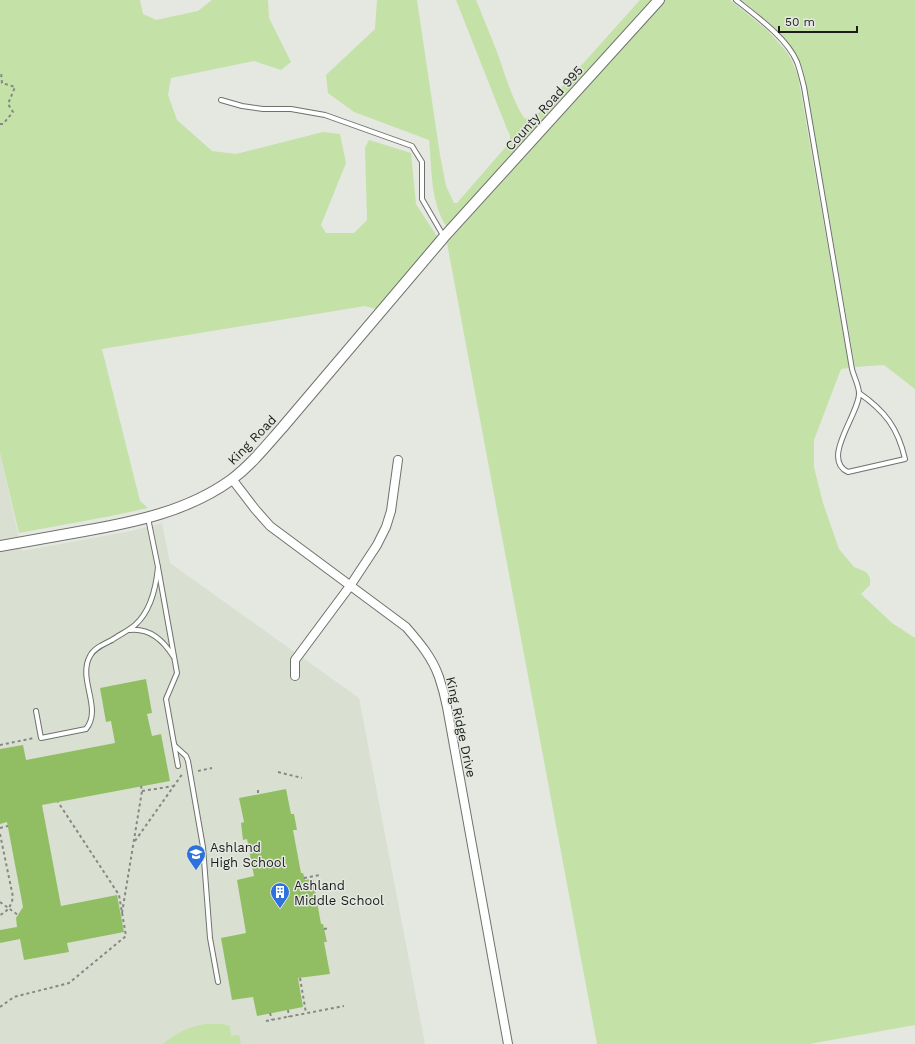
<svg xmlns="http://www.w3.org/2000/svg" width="915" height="1044" font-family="'Work Sans',sans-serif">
<rect width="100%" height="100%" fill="#e4e8e1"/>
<polygon fill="#d9e0d2" points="0,453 22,551 131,531 162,523 170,563 359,698 425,1044 0,1044"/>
<g fill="#c4e1a8">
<polygon points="0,0 140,0 143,14 156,20 198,11 212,0 268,0 269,18 291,62 281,70 254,61 171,78 168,95 177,120 212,151 236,154 323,132 340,134 346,163 321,225 326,233 354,233 367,220 365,148 369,140 411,153 416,204 438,238 376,309 365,306 102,349 140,501 148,508 111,516 19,533 0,453"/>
<path d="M377 0H417L440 155 446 186 454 203H457L510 142V135L507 129 456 0H476C483 17 490 34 497 52 505 74 511 97 524 118L530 119 536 116 640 0H651L447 227C430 203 432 168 429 140L354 112 328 93 326 75 375 29Z"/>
<polygon points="665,0 730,0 767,30 786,51 791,59 798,76 849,368 841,369 814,440 814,467 823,503 839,549 854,567 866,572 870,578 870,585 861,594 892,623 915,638 915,1025 809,1044 597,1044 447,243"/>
<path d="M742 0H915V389L884 365 855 367 809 100C806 86 805 70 798 58 786 34 762 17 742 0Z"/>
<path d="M205 1024H223L230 1026 231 1036 239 1035 241 1044H163C176 1033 189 1027 205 1024Z"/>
</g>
<g fill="#92be63">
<polygon points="146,679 152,713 147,714 152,736 161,734 170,781 42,805 61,906 117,895 124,932 67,943 69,952 24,960 20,939 0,943 0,930 17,927 16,918 23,907 7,822 0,824 0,749 23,745 26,760 115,743 111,721 106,722 100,688"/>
<polygon points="286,789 291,814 294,814 297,830 293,830 301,873 303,873 305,880 313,879 321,924 323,924 327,942 324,942 330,974 298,978 303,1007 257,1016 253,997 232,1000 221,938 246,933 237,880 254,876 247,839 243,840 241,823 244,822 239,798"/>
</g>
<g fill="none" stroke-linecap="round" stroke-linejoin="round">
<defs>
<g id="service">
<path d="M736 0C756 16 787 38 797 62 800 70 802 79 804 87L852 369C854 377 859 386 859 393 860 413 820 459 848 472L905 459C898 428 885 411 859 393"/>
<polyline points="221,100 242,106 263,109 291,109 325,115 412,146 422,162 422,199 444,237"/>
<polyline points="148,518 158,567 177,673 166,699 178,766"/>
<path d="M130 630C149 628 163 640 173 656"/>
<path d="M36 711 41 738 86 729C103 708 77 679 90 656 94 648 104 644 112 640 119 635 128 631 135 625 151 611 156 588 158 567"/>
<polyline points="175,746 186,756 188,761 203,847 210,938 218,982"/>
</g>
<g id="minor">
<path d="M232 479 255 509 270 526 406 627C419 642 432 657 439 677 442 686 445 697 447 707L508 1044"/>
<polyline points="295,676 295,660 350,586 377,545 386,527 391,511 398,460"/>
</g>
<path id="tertiary" d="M0 546C28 541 56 536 84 531 135 522 188 511 231 480 251 465 266 446 282 428L444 237 659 0"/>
</defs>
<use href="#service" stroke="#6f726c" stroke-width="6"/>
<use href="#minor" stroke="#6f726c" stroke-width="10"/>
<use href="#tertiary" stroke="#6f726c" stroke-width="12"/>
<g stroke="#868883" stroke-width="2" stroke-dasharray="3 3" stroke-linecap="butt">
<polyline points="0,124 3,124 13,112 8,104 15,87 2,83 1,72"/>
<polyline points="0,745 34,738"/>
<polyline points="198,771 212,768"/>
<polyline points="278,772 302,778"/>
<polyline points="258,790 258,794"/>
<polyline points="142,791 174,786"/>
<polyline points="0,828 8,826"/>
<path d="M0 834 13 897C11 906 8 911 0 915"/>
<polyline points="135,841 183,773"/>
<polyline points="304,878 320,875"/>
<polyline points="0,902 18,915"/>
<polyline points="122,913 142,791 141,786"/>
<polyline points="324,929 330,928"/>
<polyline points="300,978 306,1013"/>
<polyline points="0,1007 14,997 69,983 126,936 119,895 58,802"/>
<polyline points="288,1010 289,1017"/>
<polyline points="270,1013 272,1020"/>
<polyline points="266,1021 344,1006"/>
</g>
<use href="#service" stroke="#fff" stroke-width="4"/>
<use href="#minor" stroke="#fff" stroke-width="8"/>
<use href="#tertiary" stroke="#fff" stroke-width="10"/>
</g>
<defs>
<symbol id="school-pin" viewBox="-11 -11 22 30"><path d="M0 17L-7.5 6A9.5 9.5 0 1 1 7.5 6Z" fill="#2d71de" stroke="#e4e8e1"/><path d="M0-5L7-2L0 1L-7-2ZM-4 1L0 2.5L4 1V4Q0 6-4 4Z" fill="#fff"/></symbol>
<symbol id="building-pin" viewBox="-11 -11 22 30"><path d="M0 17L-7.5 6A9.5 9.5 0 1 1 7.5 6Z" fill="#2d71de" stroke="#e4e8e1"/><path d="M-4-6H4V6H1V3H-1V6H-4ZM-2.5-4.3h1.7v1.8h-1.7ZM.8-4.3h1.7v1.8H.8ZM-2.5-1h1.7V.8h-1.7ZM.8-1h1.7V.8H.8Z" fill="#fff"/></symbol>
</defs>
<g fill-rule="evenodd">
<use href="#school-pin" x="185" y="843" width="22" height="30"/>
<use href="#building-pin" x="269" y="881" width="22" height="30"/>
</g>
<g text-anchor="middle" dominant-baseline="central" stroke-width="3" stroke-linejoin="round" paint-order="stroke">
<g font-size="13" fill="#1c1d1b" stroke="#e4e8e1">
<text transform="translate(544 108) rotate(-48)">County Road 995</text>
<text transform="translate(252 440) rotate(-46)">King Road</text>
<text transform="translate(461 727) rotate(78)">King Ridge Drive</text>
</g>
<g font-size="13" fill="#1c1d1b" stroke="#e4e8e1" text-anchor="start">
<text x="210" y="847">Ashland<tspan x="210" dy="15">High School</tspan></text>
<text x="294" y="885">Ashland<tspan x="294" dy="15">Middle School</tspan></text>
</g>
</g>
<path d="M779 26v6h78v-6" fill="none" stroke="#1c1d1b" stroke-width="2"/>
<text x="785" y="26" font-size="12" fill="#1c1d1b" stroke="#e4e8e1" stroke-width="3" paint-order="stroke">50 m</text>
</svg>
